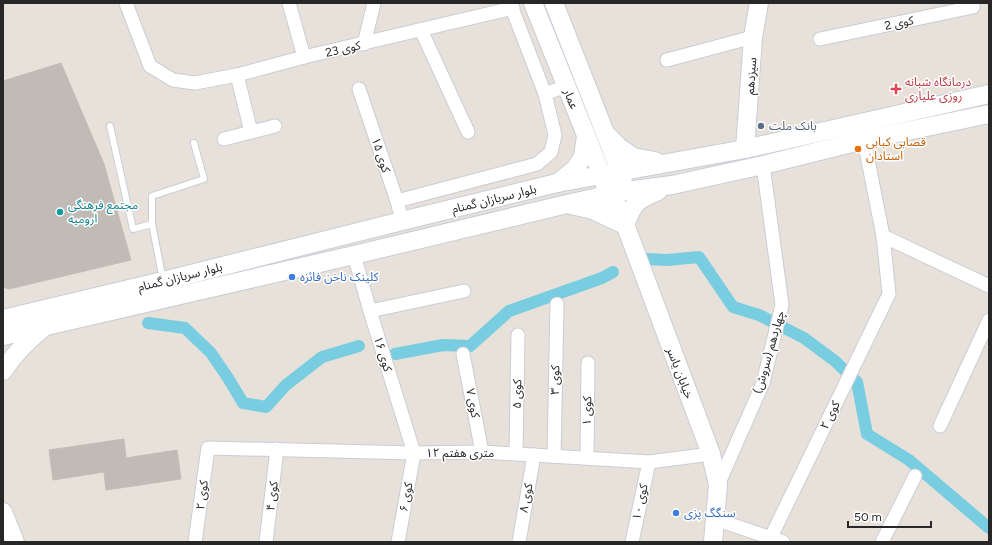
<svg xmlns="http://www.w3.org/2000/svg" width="992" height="545" font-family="Figtree,'Noto Sans Arabic',sans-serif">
<rect width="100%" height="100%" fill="#e8e1da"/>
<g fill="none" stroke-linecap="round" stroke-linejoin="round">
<g stroke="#78cee0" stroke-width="12">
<polyline points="647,259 667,260 699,257 733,307 759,315 804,338 835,361 857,382 867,434 909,460 989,528"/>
<polyline points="148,323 185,328 211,353 228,378 243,403 266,407 286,385 322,357 359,346"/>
<polyline points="395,354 443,345 470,346 509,311 602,278 613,272"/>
</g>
</g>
<g fill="#c1bbb7" stroke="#c3bdb5">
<polygon points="61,63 104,164 131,260 9,289 3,287 3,81"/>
<polygon points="124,439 126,458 177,450 181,479 106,490 104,472 53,480 49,450"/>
</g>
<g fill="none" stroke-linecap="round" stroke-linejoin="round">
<defs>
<g id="lane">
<polyline points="110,126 133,229 152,224 163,280"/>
<polyline points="152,224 152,196 204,179 194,143"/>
</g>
<g id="street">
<polyline points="126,3 150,66 173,80 195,83 237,75 304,57 513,8"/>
<polyline points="289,3 304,57"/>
<polyline points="421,30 468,132"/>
<polyline points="820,39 973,7 972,3"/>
<polyline points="364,44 374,3"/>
<polyline points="667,60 753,37"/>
<polyline points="237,75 251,132"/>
<polyline points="359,89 397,201 402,221"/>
<polyline points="545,94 566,86"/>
<polyline points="224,139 275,126"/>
<polyline points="397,201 537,164 551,152 555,135 545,94 510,3"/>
<polyline points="883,236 989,286"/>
<polyline points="354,255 370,311 414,453 398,542"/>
<polyline points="370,311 464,291"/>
<polyline points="463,354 482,452"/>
<polyline points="940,426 989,320"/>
<polyline points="516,454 518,335"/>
<polyline points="554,456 557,304"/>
<polyline points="587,458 588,363"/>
<polyline points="718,485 763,383 782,305 763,165"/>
<polyline points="715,519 783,542"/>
<polyline points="771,537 889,294 883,236 864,140"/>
<polyline points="195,542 208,448 414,453 482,452 649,462 711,454"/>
<polyline points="266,542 277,449"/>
<polyline points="519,542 534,455"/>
<polyline points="632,542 649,462"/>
<polyline points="882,542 915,476"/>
</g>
<g id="secondary">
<polyline points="533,3 602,175 608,195 619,208 711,454 718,485 713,542"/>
<polyline points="554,3 620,171 623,183"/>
<polyline points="608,136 619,147 633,157 655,161"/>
<polyline points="745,149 753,37 759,3"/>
<polyline points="558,183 575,169 583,157 586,136"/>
<path d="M571 205 593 210 625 225C634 202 635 201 658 191"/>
<polyline points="3,319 163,281 402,221 557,183 745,149 989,94"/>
<polyline points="3,336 354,255 567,204 626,191 672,185 763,165 864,140 989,114"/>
<path d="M3 371C14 354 27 341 43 328"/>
<polyline points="3,512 15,542"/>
</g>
</defs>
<use href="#lane" stroke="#c9cdd8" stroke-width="8"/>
<use href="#street" stroke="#c9cdd8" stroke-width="15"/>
<use href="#secondary" stroke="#c9cdd8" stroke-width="20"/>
<use href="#lane" stroke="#fff" stroke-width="6"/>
<use href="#street" stroke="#fff" stroke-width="13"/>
<use href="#secondary" stroke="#fff" stroke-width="18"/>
</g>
<path fill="#e0444e" stroke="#fff" stroke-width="1.5" d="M894 83h4v4h4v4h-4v4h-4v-4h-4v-4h4z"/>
<circle fill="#5c6f8a" stroke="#fff" stroke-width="1.5" cx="761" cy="126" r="4"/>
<circle fill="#e8710a" stroke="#fff" stroke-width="1.5" cx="858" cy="149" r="4"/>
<circle fill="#0f9aa8" stroke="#fff" stroke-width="1.5" cx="60" cy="212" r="4"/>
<g fill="#3f7fe0" stroke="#fff" stroke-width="1.5">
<circle cx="292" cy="277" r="4"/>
<circle cx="676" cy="513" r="4"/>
</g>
<g text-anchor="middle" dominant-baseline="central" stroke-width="3" stroke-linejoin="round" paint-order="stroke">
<g font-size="12" fill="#272727" stroke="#fff">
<text transform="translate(899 23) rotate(-12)">کوی 2</text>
<text transform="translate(343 49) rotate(-13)">کوی 23</text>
<text transform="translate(751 76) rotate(-86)">سیزدهم</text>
<text transform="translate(571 99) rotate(68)">عمار</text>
<text transform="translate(381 155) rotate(72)">کوی ۱۵</text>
<text transform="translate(494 199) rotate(-14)">بلوار سربازان گمنام</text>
<text transform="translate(180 277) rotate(-14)">بلوار سربازان گمنام</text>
<text transform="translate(769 352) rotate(-74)">چهاردهم (سروش)</text>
<text transform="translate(383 354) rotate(73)">کوی ۱۶</text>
<text transform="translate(680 373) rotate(69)">خیابان یاسر</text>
<text transform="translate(555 380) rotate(-89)">کوی ۳</text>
<text transform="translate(517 394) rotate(-89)">کوی ۵</text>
<text transform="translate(473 403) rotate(79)">کوی ۷</text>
<text transform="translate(587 411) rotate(-89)">کوی ۱</text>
<text transform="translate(830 415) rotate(-64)">کوی ۲</text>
<text x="460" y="453">۱۲ متری هفتم</text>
<text transform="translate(202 495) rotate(-82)">کوی ۲</text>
<text transform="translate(272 496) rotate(-83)">کوی ۴</text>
<text transform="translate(406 497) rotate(-80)">کوی ۶</text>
<text transform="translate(526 498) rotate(-80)">کوی ۸</text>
<text transform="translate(640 502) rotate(-78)">کوی ۱۰</text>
</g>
<g font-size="12" fill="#be3a42" stroke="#fff" text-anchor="start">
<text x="905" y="82">درمانگاه شبانه<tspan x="905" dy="14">روزی علیاری</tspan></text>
</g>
<g font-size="12" fill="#4e5e75" stroke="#fff" text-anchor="start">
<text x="769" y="126">بانک ملت</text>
</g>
<g font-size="12" fill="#c56008" stroke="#fff" text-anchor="start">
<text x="866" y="142">قصابی کبابی<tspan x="866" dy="14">استادان</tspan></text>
</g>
<g font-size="12" fill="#0d838f" stroke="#fff" text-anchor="start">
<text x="68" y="205">مجتمع فرهنگی<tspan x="68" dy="14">ارومیه</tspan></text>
</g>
<g font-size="12" fill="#366cbe" stroke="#fff" text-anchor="start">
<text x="300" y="277">کلینک ناخن فائزه</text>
<text x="684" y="513">سنگگ پزی</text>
</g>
</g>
<rect width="992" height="545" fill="none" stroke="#272727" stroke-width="8"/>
<path d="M848 521v6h83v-6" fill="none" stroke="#272727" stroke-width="2"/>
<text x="854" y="521" font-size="12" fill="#272727" stroke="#ffffff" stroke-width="3" paint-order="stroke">50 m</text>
</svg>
